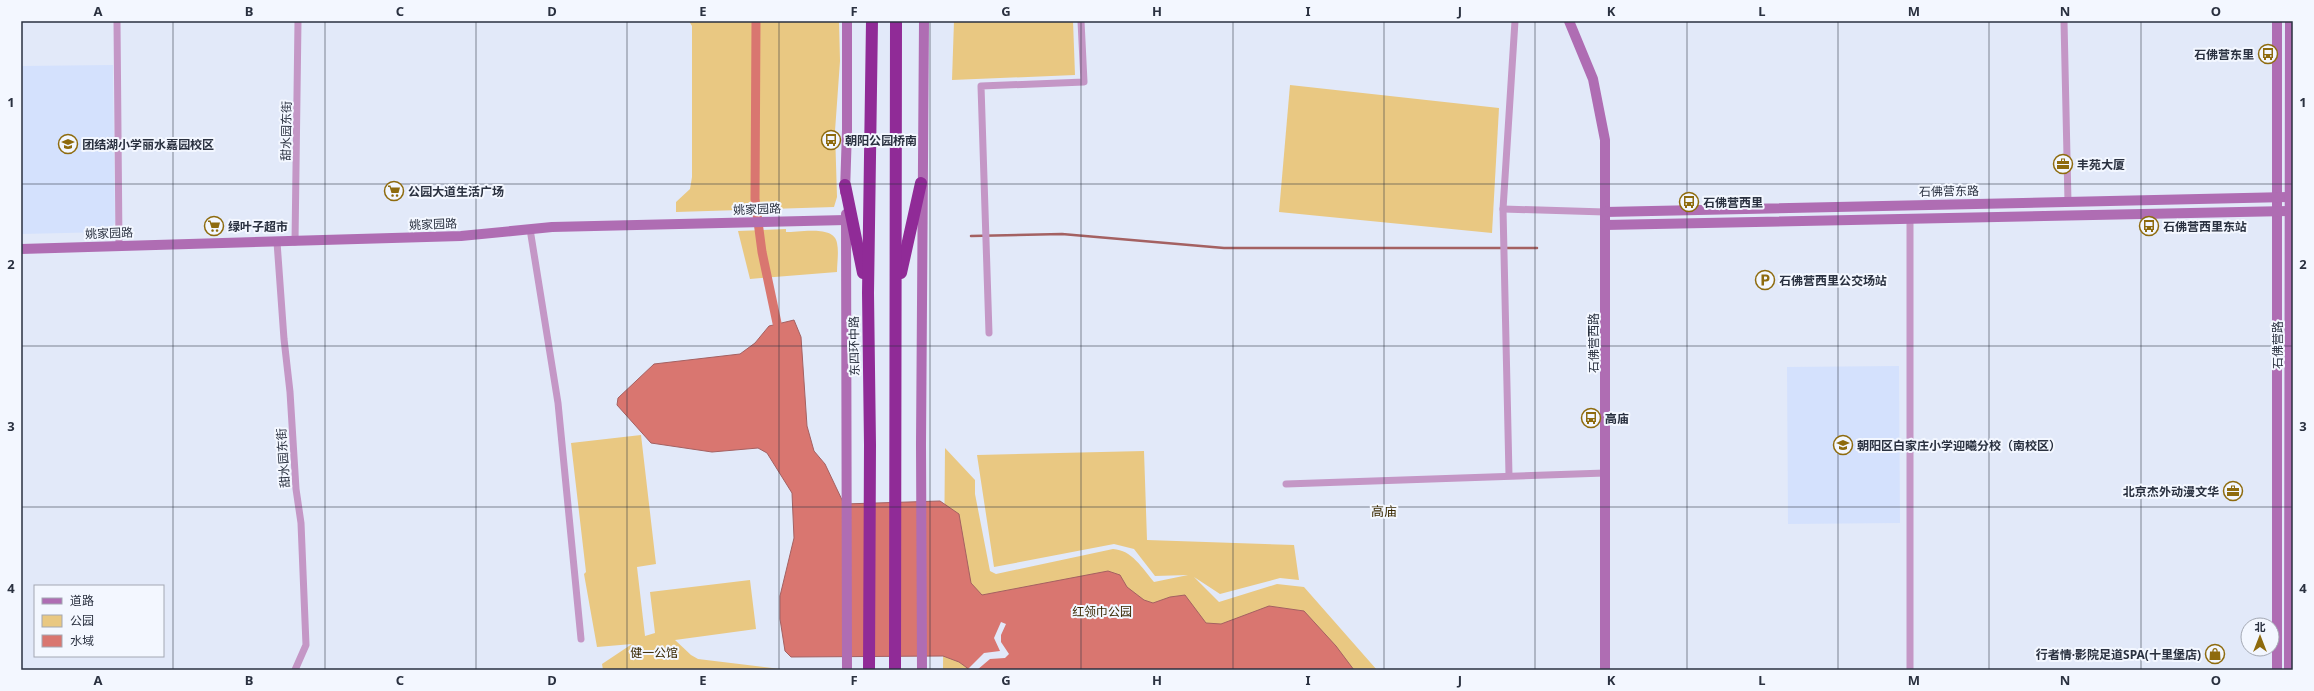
<svg xmlns="http://www.w3.org/2000/svg" width="2314" height="691" font-family="'Noto Sans','Noto Sans SC',sans-serif">
<rect width="100%" height="100%" fill="#e2e9f9"/>
<g fill="#d4e1fd">
<polygon points="113,65 115,223 108,232 21,234 21,66"/>
<polygon points="1899,366 1900,523 1788,524 1787,367"/>
</g>
<g fill="#e9c882">
<polygon points="689,21 839,21 840,61 835,131 837,197 834,207 676,212 676,202 690,189 692,177 692,26"/>
<polygon points="954,21 1073,21 1075,75 952,80"/>
<polygon points="1290,85 1499,108 1492,233 1279,212"/>
<path d="M786 229V232C799 232 835 225 837 243 839 252 837 263 837 272L750 279 738 231Z"/>
<polygon points="641,435 656,564 637,567 645,636 655,633 650,592 750,580 756,629 675,640 691,655 698,659 788,670 603,670 602,664 632,644 597,647 584,574 586,572 571,443"/>
<path d="M945 448 975 480V494L990 571 996 574 1113 549C1132 550 1142 568 1154 582L1188 575 1155 576 1134 549 1114 544 994 567 977 455 1144 451 1147 540 1294 545 1299 580 1280 578 1220 594 1194 577 1219 602 1277 584 1304 587 1377 670H943Z"/>
</g>
<polygon fill="#d97670" stroke="#a46162" points="794,320 801,337 807,426 814,451 825,464 844,504 940,501 959,514 971,583 982,595 1108,571 1120,575 1127,587 1144,600 1153,603 1170,597 1185,595 1206,623 1221,624 1269,606 1304,611 1336,646 1354,670 970,670 959,662 943,656 791,657 785,651 780,619 780,596 794,538 792,493 767,453 758,448 712,452 651,443 617,405 618,398 654,364 740,354 755,343 769,326"/>
<polygon fill="#e2e9f9" points="1001,622 1006,624 1001,635 1001,642 1009,654 1005,658 990,659 977,670 967,670 984,653 1000,651 994,638"/>
<g fill="none" stroke-linecap="round" stroke-linejoin="round">
<polyline stroke="#a46162" stroke-width="2.5" points="971,236 1062,234 1224,248 1537,248"/>
<polyline stroke="#d97670" stroke-width="9" points="756,21 755,199 762,252 777,323"/>
<g stroke="#c497c6" stroke-width="7">
<polyline points="117,21 119,245"/>
<polyline points="2064,21 2068,202"/>
<polyline points="1503,209 1605,212"/>
<polyline points="1910,218 1910,670"/>
<polyline points="530,229 558,403 581,639"/>
<polyline points="277,242 284,339 290,392 296,489 301,523 306,645 295,670"/>
<polyline points="295,242 298,21"/>
<polyline points="989,333 981,86 1084,82 1081,21"/>
<polyline points="1509,475 1503,209 1515,21"/>
<polyline points="1286,484 1605,473"/>
</g>
<g stroke="#af6db3" stroke-width="10">
<polyline points="1569,21 1593,79 1605,140 1605,670"/>
<polyline points="2277,21 2277,670"/>
<polyline points="845,192 847,130 847,21"/>
<polyline points="1605,212 2293,197"/>
<polyline points="846,214 847,670"/>
<polyline points="1605,225 2293,211"/>
<polyline points="21,249 461,236 552,227 846,220"/>
<polyline points="922,670 921,445 924,21"/>
<polyline points="2289,670 2290,21"/>
</g>
<g stroke="#902b97" stroke-width="12">
<polyline points="845,185 863,273"/>
<polyline points="901,273 921,183"/>
<polyline points="869,670 870,445 868,293 872,21"/>
<polyline points="895,670 896,21"/>
</g>
</g>
<path fill="none" stroke="#2a3140" stroke-width="1" stroke-opacity="0.55" d="M173 21V670M325 21V670M476 21V670M627 21V670M779 21V670M930 21V670M1081 21V670M1233 21V670M1384 21V670M1535 21V670M1687 21V670M1838 21V670M1989 21V670M2141 21V670M21 184H2293M21 346H2293M21 507H2293"/>
<defs>
<symbol id="bus-ring" viewBox="-11 -11 22 22"><circle r="9.5" fill="#f3f7ff" stroke="#8e6b0e" stroke-width="1.5"/><path d="M-5-6H5V4H4V6H2V4H-2V6H-4V4H-5ZM-3.5-4V0h7V-4ZM-3.5 1.2v1.5H-2V1.2ZM2 1.2v1.5H3.5V1.2Z" fill="#8e6b0e"/></symbol>
<symbol id="school-ring" viewBox="-11 -11 22 22"><circle r="9.5" fill="#f3f7ff" stroke="#8e6b0e" stroke-width="1.5"/><path d="M0-5L7-2L0 1L-7-2ZM-4 1L0 2.5L4 1V4Q0 6-4 4Z" fill="#8e6b0e"/></symbol>
<symbol id="office-ring" viewBox="-11 -11 22 22"><circle r="9.5" fill="#f3f7ff" stroke="#8e6b0e" stroke-width="1.5"/><path d="M-6-3h4V-5.5h4V-3h4V5H-6ZM-1-4.5V-3h2v-1.5ZM-6 0V1H6V0Z" fill="#8e6b0e"/></symbol>
<symbol id="supermarket-ring" viewBox="-11 -11 22 22"><circle r="9.5" fill="#f3f7ff" stroke="#8e6b0e" stroke-width="1.5"/><path d="M-6-5.5h2.5l.6 2H6L4.5 2H-2.5L-4.4-4H-6ZM-1.5 3.2a1.3 1.3 0 1 0 .1 0ZM3 3.2a1.3 1.3 0 1 0 .1 0Z" fill="#8e6b0e"/></symbol>
<symbol id="parking-ring" viewBox="-11 -11 22 22"><circle r="9.5" fill="#f3f7ff" stroke="#8e6b0e" stroke-width="1.5"/><path d="M-3.5-5.5H1a3.5 3.5 0 0 1 0 7H-1V5.5H-3.5ZM-1-3.4V-.6H.8a1.4 1.4 0 0 0 0-2.8Z" fill="#8e6b0e"/></symbol>
<symbol id="shop-ring" viewBox="-11 -11 22 22"><circle r="9.5" fill="#f3f7ff" stroke="#8e6b0e" stroke-width="1.5"/><path d="M-5-2.5h2.3a2.7 3.5 0 0 1 5.4 0H5L5.5 6h-11ZM-1.5-2.5h3a1.5 2.3 0 0 0-3 0Z" fill="#8e6b0e"/></symbol>
</defs>
<g fill-rule="evenodd">
<use href="#bus-ring" x="2257" y="43" width="22" height="22"/>
<use href="#bus-ring" x="820" y="129" width="22" height="22"/>
<use href="#school-ring" x="57" y="133" width="22" height="22"/>
<use href="#office-ring" x="2052" y="153" width="22" height="22"/>
<use href="#supermarket-ring" x="383" y="180" width="22" height="22"/>
<use href="#bus-ring" x="1678" y="191" width="22" height="22"/>
<use href="#supermarket-ring" x="203" y="215" width="22" height="22"/>
<use href="#bus-ring" x="2138" y="215" width="22" height="22"/>
<use href="#parking-ring" x="1754" y="269" width="22" height="22"/>
<use href="#bus-ring" x="1580" y="407" width="22" height="22"/>
<use href="#school-ring" x="1832" y="434" width="22" height="22"/>
<use href="#office-ring" x="2222" y="480" width="22" height="22"/>
<use href="#shop-ring" x="2204" y="643" width="22" height="22"/>
</g>
<g text-anchor="middle" dominant-baseline="central" stroke-width="4" stroke-linejoin="round" paint-order="stroke">
<g font-size="12" font-weight="bold" fill="#2a3140" stroke="#f3f7ff" text-anchor="start">
<text x="2254" y="54" text-anchor="end">石佛营东里</text>
<text x="845" y="140">朝阳公园桥南</text>
<text x="82" y="144">团结湖小学丽水嘉园校区</text>
<text x="2077" y="164">丰苑大厦</text>
<text x="408" y="191">公园大道生活广场</text>
<text x="1703" y="202">石佛营西里</text>
<text x="228" y="226">绿叶子超市</text>
<text x="2163" y="226">石佛营西里东站</text>
<text x="1779" y="280">石佛营西里公交场站</text>
<text x="1605" y="418">高庙</text>
<text x="1857" y="445">朝阳区白家庄小学迎曦分校（南校区）</text>
<text x="2219" y="491" text-anchor="end">北京杰外动漫文华</text>
<text x="2201" y="654" text-anchor="end">行者情·影院足道SPA(十里堡店)</text>
</g>
<g font-size="12" fill="#2a3140" stroke="#f3f7ff">
<text transform="translate(286 131) rotate(-89)">甜水园东街</text>
<text transform="translate(1949 191) rotate(-1)">石佛营东路</text>
<text transform="translate(757 209) rotate(-2)">姚家园路</text>
<text transform="translate(433 224) rotate(-2)">姚家园路</text>
<text transform="translate(109 233) rotate(-2)">姚家园路</text>
<text transform="translate(1593 343) rotate(-90)">石佛营西路</text>
<text transform="translate(2277 345) rotate(-90)">石佛营路</text>
<text transform="translate(854 346) rotate(-91)">东四环中路</text>
<text transform="translate(283 458) rotate(-94)">甜水园东街</text>
</g>
<g font-size="12" fill="#382700" stroke="#f3f7ff">
<text x="1102" y="611">红领巾公园</text>
<text x="654" y="652">健一公馆</text>
</g>
<g font-size="13" fill="#3a2900" stroke="#f3f7ff">
<text x="1384" y="511">高庙</text>
</g>
</g>
<rect width="2314" height="691" fill="none" stroke="#f3f7ff" stroke-width="44"/>
<rect x="34" y="585" width="130" height="72" fill="#f3f7ff" stroke="#a3a8b3"/>
<rect x="42" y="598" width="20" height="6" fill="#af6db3" stroke="#a3a8b3"/>
<text x="70" y="605" font-size="12" fill="#2a3140">道路</text>
<rect x="42" y="615" width="20" height="12" fill="#e9c882" stroke="#a3a8b3"/>
<text x="70" y="625" font-size="12" fill="#2a3140">公园</text>
<rect x="42" y="635" width="20" height="12" fill="#d97670" stroke="#a3a8b3"/>
<text x="70" y="645" font-size="12" fill="#2a3140">水域</text>
<g transform="translate(2260 637)"><circle r="19" fill="#f3f7ff" stroke="#a3a8b3"/>
<path d="M0-3L7 15L0 10L-7 15Z" fill="#8e6b0e"/>
<text y="-6" font-size="11" font-weight="bold" text-anchor="middle" fill="#2a3140">北</text>
</g>
<rect x="22" y="22" width="2270" height="647" fill="none" stroke="#2a3140" stroke-width="1.5"/>
<g font-size="13" text-anchor="middle" font-weight="bold" fill="#2a3140">
<text x="98" y="16">A</text>
<text x="249" y="16">B</text>
<text x="400" y="16">C</text>
<text x="552" y="16">D</text>
<text x="703" y="16">E</text>
<text x="854" y="16">F</text>
<text x="1006" y="16">G</text>
<text x="1157" y="16">H</text>
<text x="1308" y="16">I</text>
<text x="1460" y="16">J</text>
<text x="1611" y="16">K</text>
<text x="1762" y="16">L</text>
<text x="1914" y="16">M</text>
<text x="2065" y="16">N</text>
<text x="2216" y="16">O</text>
<text x="11" y="107">1</text>
<text x="2303" y="107">1</text>
<text x="11" y="269">2</text>
<text x="2303" y="269">2</text>
<text x="11" y="431">3</text>
<text x="2303" y="431">3</text>
<text x="11" y="593">4</text>
<text x="2303" y="593">4</text>
<text x="98" y="685">A</text>
<text x="249" y="685">B</text>
<text x="400" y="685">C</text>
<text x="552" y="685">D</text>
<text x="703" y="685">E</text>
<text x="854" y="685">F</text>
<text x="1006" y="685">G</text>
<text x="1157" y="685">H</text>
<text x="1308" y="685">I</text>
<text x="1460" y="685">J</text>
<text x="1611" y="685">K</text>
<text x="1762" y="685">L</text>
<text x="1914" y="685">M</text>
<text x="2065" y="685">N</text>
<text x="2216" y="685">O</text>
</g>
</svg>
